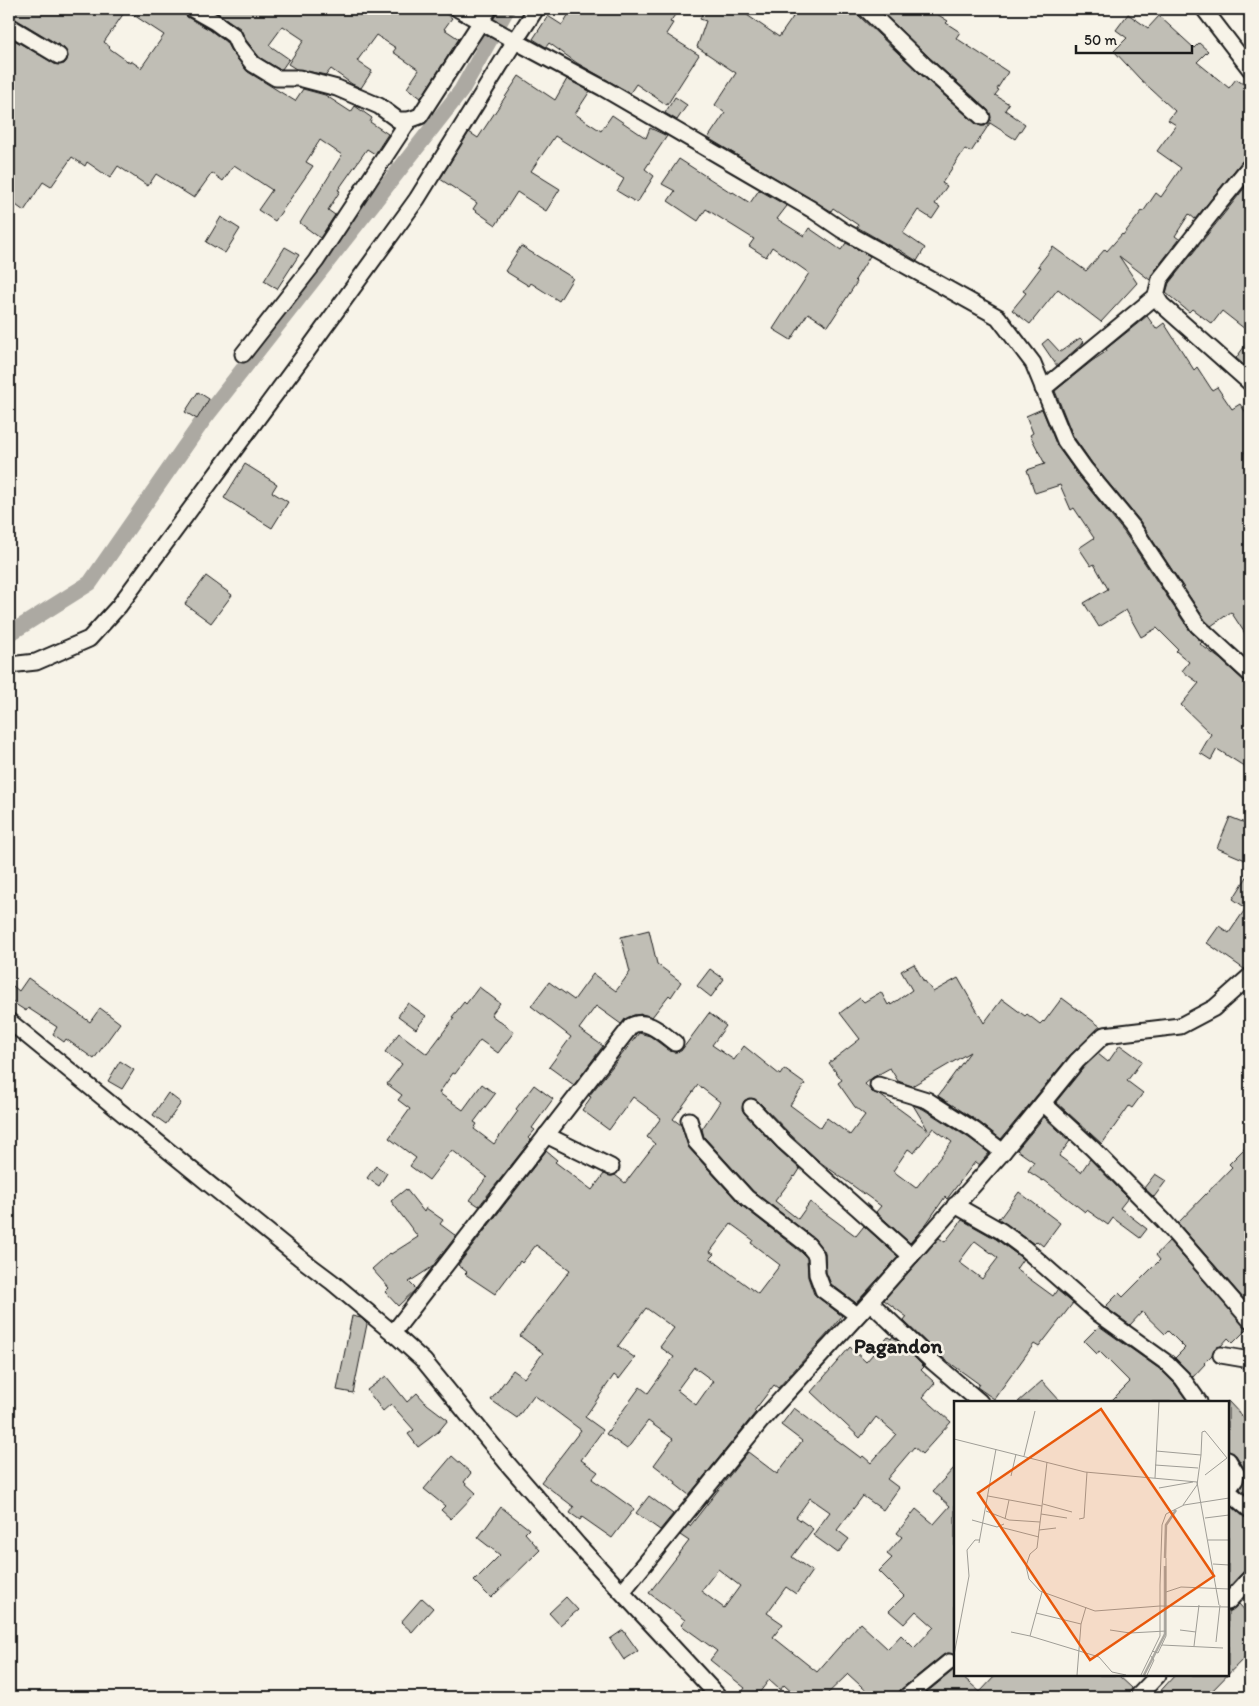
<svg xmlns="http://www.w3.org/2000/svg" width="1259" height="1706" font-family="Itim,sans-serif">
<rect width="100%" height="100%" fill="#f7f3e8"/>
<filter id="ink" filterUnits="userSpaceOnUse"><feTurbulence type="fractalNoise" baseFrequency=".02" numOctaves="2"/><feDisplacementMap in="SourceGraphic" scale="10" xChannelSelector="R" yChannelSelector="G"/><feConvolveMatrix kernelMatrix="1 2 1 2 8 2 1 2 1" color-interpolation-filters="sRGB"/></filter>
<g filter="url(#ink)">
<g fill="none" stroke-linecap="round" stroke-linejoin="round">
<polyline stroke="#aca9a2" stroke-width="16" points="9,634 90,583 204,419 461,91 507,9"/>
</g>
<g fill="#c0beb5" stroke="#1c1c1c" fill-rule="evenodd">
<path d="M9 9H183L184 13 187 17 210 30 226 42 231 51 248 72 295 101 303 89 325 95 351 112 355 106 372 118 370 122 388 134 375 154 367 149 338 190 340 191 328 210 335 215 320 238 300 223 342 155 320 140 306 162 313 166 275 221 258 210 272 190 234 165 223 181 212 173 194 198 156 174 148 186 118 166 110 178 87 162 85 166 72 157 51 187 43 182 24 211 9 200V37L55 64H64L67 60 68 56 64 48 14 18 9 17ZM126 10 164 35 141 68 131 61 130 63 109 48 110 47 104 42Z"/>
<polygon points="211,9 439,9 452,18 444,29 459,39 421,98 407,88 419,70 393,52 396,48 376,35 357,61 372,71 361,88 352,84 331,69 326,75 296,69 288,64 304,40 283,26 269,45 289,59 282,69 279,69 259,57 246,40 240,28"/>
<polygon points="572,9 679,9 670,22 673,23 666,34 699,55 667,105 636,84 630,93 577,63 549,43 546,47 533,39 548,16 562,25"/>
<polygon points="704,9 749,9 747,15 779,37 793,17 782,9 857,9 859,16 918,72 976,124 981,126 985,126 991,118 988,110 930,58 879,9 929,9 948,21 946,23 960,32 956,38 1008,72 997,89 999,90 995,95 1009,104 1005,110 1025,124 1015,139 990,123 971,152 965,149 942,183 947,186 935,204 940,207 932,219 918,210 903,233 925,248 917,261 898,249 897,250 857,227 858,225 833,208 831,211 708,138 725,113 715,105 736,73 697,47 706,21 700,19"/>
<polygon points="1128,14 1148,28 1159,16 1194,48 1199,43 1208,51 1197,62 1229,88 1236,79 1250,89 1250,155 1243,160 1195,219 1189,214 1175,236 1179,239 1153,273 1150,280 1119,256 1137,283 1101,322 1058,289 1030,324 1012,310 1026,293 1023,291 1041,267 1038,266 1053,247 1086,271 1105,249 1107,251 1122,234 1123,235 1142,211 1143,212 1156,193 1161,197 1181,168 1157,151 1176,125 1168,120 1175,111 1140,79 1114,51 1127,38 1116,30"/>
<polygon points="519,76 555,100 567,79 590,91 575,114 601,131 612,115 646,138 650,128 667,136 645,169 654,176 637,203 617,191 624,179 555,136 531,171 560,189 546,211 517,192 496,225 473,209 477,203 440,179 469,132 478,138"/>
<polygon points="675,97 687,105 677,120 665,113"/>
<polygon points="679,159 732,193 733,192 750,203 759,190 787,206 777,219 804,236 809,228 841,250 846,243 870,256 855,280 857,282 828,326 808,313 791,340 773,329 809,273 772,247 766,257 749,246 754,239 706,209 698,221 668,201 675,191 662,184"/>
<polygon points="1250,181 1250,333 1222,311 1212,324 1192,309 1189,312 1166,293 1169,283"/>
<polygon points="221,217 240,229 225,253 206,242"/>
<polygon points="521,246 573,278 559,301 531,283 529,286 505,271"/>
<polygon points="285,247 299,255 277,289 264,281"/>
<polygon points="1147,316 1156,329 1164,323 1194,370 1197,367 1212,390 1217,387 1232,409 1240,404 1250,418 1250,448 1245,452 1250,460 1250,558 1245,561 1250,569 1250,641 1231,612 1211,626 1205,620 1140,521 1092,463 1073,436 1055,391 1092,361 1107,351 1106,349"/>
<polygon points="1080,338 1084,342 1057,366 1042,344 1048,339 1060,352"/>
<polygon points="1250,339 1250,370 1236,358"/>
<polygon points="198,392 209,399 197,419 185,412"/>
<polygon points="1042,409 1057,446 1078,475 1124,532 1190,631 1202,642 1200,644 1220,659 1244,681 1250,683 1250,770 1217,749 1211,760 1200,753 1211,734 1181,705 1199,683 1182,671 1189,662 1176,651 1178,649 1157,628 1141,637 1126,610 1099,627 1084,603 1108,589 1094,564 1091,566 1079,548 1094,538 1074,508 1071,510 1060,485 1035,493 1027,470 1045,464 1030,435 1033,433 1026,416"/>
<polygon points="245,464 277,484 272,492 288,502 272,528 224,498"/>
<polygon points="206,576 232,595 211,623 185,604"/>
<polygon points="1230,817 1250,825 1250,862 1217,848"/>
<polygon points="1250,872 1250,967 1244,969 1207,943 1219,926 1229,933 1246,908 1233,899"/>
<polygon points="649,930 657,964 681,982 671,997 669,995 652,1017 642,1014 634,1015 627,1018 621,1024 596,1006 579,1029 603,1046 574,1085 549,1067 571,1037 531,1006 549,982 574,1000 593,974 616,991 630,972 621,937"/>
<path d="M914 964 924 982 925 981 933 992 958 978 984 1023 1002 999 1025 1016 1027 1014 1040 1024 1043 1021 1044 1022 1062 998 1101 1027 1070 1055 1001 1139 979 1122 938 1096 970 1052 912 1086 898 1081 890 1068 872 1078 865 1084 872 1092 880 1095 928 1130 913 1105 923 1109 969 1138 989 1153 979 1165 975 1162 947 1199 945 1197 924 1227 910 1243 876 1212 881 1206 820 1162 791 1135 758 1101 749 1098 744 1101 742 1109 744 1113 777 1148 800 1169 795 1177 794 1176 775 1201 798 1219 810 1202 856 1236 864 1226 898 1257 856 1303 831 1284 826 1272 825 1254 815 1239 753 1191 704 1137 702 1129 720 1102 698 1085 673 1119 681 1125 689 1148 741 1205 801 1252 807 1258 808 1277 814 1294 842 1316 830 1331 778 1388 774 1385 754 1411 756 1412 689 1495 675 1484 676 1482 654 1465 673 1439 648 1421 627 1449 606 1434 640 1387 648 1393 674 1357 660 1347 674 1328 646 1308 618 1346 635 1358 619 1379 614 1375 585 1417 603 1430 581 1460 598 1472 592 1479 634 1509 612 1538 582 1517 580 1520 570 1513 574 1507 541 1482 581 1430 534 1395 517 1418 491 1400 513 1370 524 1378 543 1353 520 1336 570 1270 536 1245 522 1263 520 1261 495 1294 465 1274 467 1272 458 1265 546 1151 557 1160 555 1162 592 1190 604 1174 611 1176 615 1175 625 1183 655 1144 647 1137 661 1118 633 1097 609 1130 582 1110 591 1097 589 1096 639 1033 650 1036 670 1051 674 1052 681 1051 709 1013 726 1026 712 1045 734 1060 744 1046 780 1075 784 1069 805 1084 790 1105 821 1128 827 1118 850 1135 865 1115 855 1107 838 1083 842 1080 829 1063 860 1039 840 1013 860 998 864 1002 881 992 888 1005 890 1003 891 1005 912 990 901 971ZM933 1128 952 1142 916 1188 893 1171 908 1149 914 1153ZM731 1224 753 1240 751 1243 780 1265 758 1294 710 1258 714 1254 710 1252ZM694 1367 713 1381 696 1405 677 1390Z"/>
<polygon points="710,969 724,979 711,997 697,986"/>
<polygon points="28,978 90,1022 100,1008 120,1023 94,1059 66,1039 64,1042 53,1034 57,1027 28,1008 26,1011 9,1000 9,983 19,991"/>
<polygon points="479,987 500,1003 491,1015 514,1032 498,1053 480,1040 455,1074 453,1073 439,1093 463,1110 482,1084 495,1094 474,1122 477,1124 474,1129 494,1144 518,1111 516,1109 534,1085 553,1099 532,1128 535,1130 528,1138 531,1140 479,1206 470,1200 487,1177 452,1150 429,1180 410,1166 416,1158 389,1138 410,1109 398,1100 402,1095 387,1084 402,1064 385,1052 399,1033 427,1054 454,1018 452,1017 464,1002 466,1004"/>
<polygon points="408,1003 426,1016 416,1029 398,1016"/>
<polygon points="1120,1045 1142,1061 1127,1081 1143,1093 1132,1108 1129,1106 1102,1144 1056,1102 1084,1067 1098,1054 1108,1062"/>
<polygon points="120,1061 134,1070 122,1089 108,1081"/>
<polygon points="168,1093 181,1103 166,1124 153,1115"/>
<polygon points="1044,1117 1070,1141 1059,1156 1081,1172 1090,1159 1128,1198 1120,1208 1147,1229 1140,1238 1113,1218 1108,1225 1087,1210 1085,1212 1044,1180 1043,1181 1028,1171 1034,1162 1017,1150"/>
<polygon points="1250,1143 1250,1306 1178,1223 1232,1167 1229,1164"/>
<polygon points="376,1166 387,1173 379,1186 367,1178"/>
<polygon points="1155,1174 1166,1181 1154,1197 1144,1188"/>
<polygon points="406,1189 424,1212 426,1208 443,1220 440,1224 456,1236 432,1267 409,1282 416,1289 398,1306 385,1292 389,1288 372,1269 390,1253 391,1254 418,1237 391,1201"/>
<polygon points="1019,1192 1060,1223 1043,1246 1037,1241 1034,1244 998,1218 999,1217 1000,1218"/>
<path d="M962 1220 996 1239 1023 1259 1016 1269 1053 1296 1057 1290 1073 1303 1039 1347 1034 1344 994 1399 977 1387 979 1384 939 1355 904 1321 907 1317 884 1300 939 1238 945 1242ZM975 1241 998 1258 982 1279 959 1262Z"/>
<polygon points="1169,1241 1247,1329 1233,1343 1228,1338 1221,1346 1214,1349 1212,1355 1204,1363 1205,1364 1193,1377 1175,1358 1185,1348 1168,1331 1165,1334 1142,1312 1130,1325 1105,1307 1119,1293 1123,1297 1160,1260 1156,1255"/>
<polygon points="352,1316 361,1318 367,1324 353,1393 337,1390"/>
<polygon points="1099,1326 1161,1370 1175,1384 1188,1402 1110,1402 1130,1382 1099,1351 1097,1354 1084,1341"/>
<path d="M893 1336 924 1367 921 1370 935 1383 923 1397 951 1422 922 1454 914 1447 887 1479 899 1488 883 1510 863 1496 837 1530 849 1539 838 1553 813 1535 830 1512 810 1498 796 1517 813 1529 792 1557 812 1571 796 1594 786 1587 767 1613 783 1624 773 1637 817 1672 860 1623 888 1649 901 1635 914 1648 934 1627 916 1611 904 1624 889 1611 904 1596 879 1571 892 1558 887 1554 902 1537 897 1533 916 1509 934 1524 950 1506 933 1491 955 1467V1655L948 1653 943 1655 900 1690 897 1697H873L848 1674 824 1697H797L784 1685 780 1690 769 1680 756 1697H738L745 1688 710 1660 717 1651 681 1625 685 1620 649 1593 689 1541 680 1535 688 1525 690 1526 748 1452 777 1474 802 1441 781 1425 794 1408 861 1458 863 1456 871 1463 896 1434 876 1417 860 1438 811 1392 850 1347 866 1362 888 1337 891 1339ZM718 1569 740 1586 724 1608 701 1591Z"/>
<polygon points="386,1376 407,1402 417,1393 427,1404 448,1420 438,1432 418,1447 408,1434 414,1430 391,1404 383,1411 367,1390"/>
<polygon points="1042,1381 1061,1402 1018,1402"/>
<polygon points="1228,1401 1243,1417 1250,1409 1250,1498 1240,1489 1244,1481 1244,1468 1236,1455 1228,1451"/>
<polygon points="452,1456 471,1473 464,1482 476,1493 451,1519 441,1510 445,1506 424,1489"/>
<polygon points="649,1496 673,1514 660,1530 636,1513"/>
<polygon points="1228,1503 1244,1517 1250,1519 1250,1569 1243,1572 1228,1588"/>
<polygon points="501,1507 529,1529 525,1533 540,1550 491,1598 474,1581 500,1555 478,1538"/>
<polygon points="566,1597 578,1610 560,1625 549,1613"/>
<polygon points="422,1598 433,1608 412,1632 401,1622"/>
<polygon points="1239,1604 1250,1616 1250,1652 1206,1697 1155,1697 1175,1675 1228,1675 1228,1611 1231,1611"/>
<polygon points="623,1630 638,1651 624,1660 610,1639"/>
<polygon points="955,1669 955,1675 961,1675 980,1692 996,1675 1118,1675 1132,1688 1128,1697 921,1697"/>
</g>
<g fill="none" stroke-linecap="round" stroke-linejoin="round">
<defs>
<g id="street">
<polyline points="192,9 215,22 234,36 238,45 253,64 276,78 299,78 337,88 379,106 398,120 409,120 420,116 489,9"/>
<polyline points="536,9 515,41 603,88 811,209 842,230 998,317 1033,363 1065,441 1085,469 1132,526 1198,626 1250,674"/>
<polyline points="866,9 924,65 982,117"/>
<polyline points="1204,9 1250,69"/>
<polyline points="9,26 59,56"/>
<polyline points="1250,166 1218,205 1160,279 1156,296 1161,304 1250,383"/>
<polyline points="243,354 316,261 409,120"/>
<polyline points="1043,389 1156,296"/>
<polyline points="9,665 36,662 89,639 119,606 305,354 417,199 515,41 458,9"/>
<polyline points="9,1021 300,1258 332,1282 393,1333 424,1361 507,1463 578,1545 719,1697"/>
<polyline points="878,1085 927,1100 974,1130 1003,1152"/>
<polyline points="1043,1103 1093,1149 1164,1221 1250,1320"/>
<polyline points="751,1107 784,1142 911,1256"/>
<polyline points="689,1120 696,1142 747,1198 808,1245 816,1255 817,1274 823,1290 857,1315"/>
<polyline points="546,1135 611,1167"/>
<polyline points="955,1205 1001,1231 1024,1248 1099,1314 1167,1363 1182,1378 1199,1402"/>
<polyline points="870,1302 1003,1152 1077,1061 1104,1035 1180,1026 1214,1008 1250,976"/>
<path d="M393 1333 631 1026C646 1017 663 1034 675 1043"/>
<polyline points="1221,1355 1250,1360"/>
<polyline points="1228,1460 1236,1473 1235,1480 1230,1487 1230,1493 1250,1510"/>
<polyline points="622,1592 761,1421 870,1302 933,1362 980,1402"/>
<polyline points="1228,1602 1250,1578"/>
<polyline points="906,1697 949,1662"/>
<polyline points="1137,1697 1158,1675"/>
</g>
</defs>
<use href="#street" stroke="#1c1c1c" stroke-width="19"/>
<use href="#street" stroke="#f7f3e8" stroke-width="15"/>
</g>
</g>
<g text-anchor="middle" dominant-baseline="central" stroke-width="5" stroke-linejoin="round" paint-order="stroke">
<g font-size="21" font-weight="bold" fill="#1c1c1c" stroke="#f7f3e8">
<text x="898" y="1345">Pagandon</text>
</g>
</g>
<g transform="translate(954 1401)">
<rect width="275" height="275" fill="#f7f3e8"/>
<path fill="none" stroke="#aca9a2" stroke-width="2.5" d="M211 157 212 124 222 109M190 274 211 233V165"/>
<path fill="none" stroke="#9f9d96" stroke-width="1" d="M0 38 131 71 243 81 265 204M202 50 247 54 243 84 229 104M247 54 248 31 251 30 273 57 251 74M70 55 81 10M201 64 244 67M57 75 62 53M201 77 205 1M205 87 239 81M34 95 88 105 93 61M275 97 230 104 212 113 208 124 206 184V205L275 206M89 103 118 111M88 105 83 147 76 153 72 165 75 178 86 190 141 210 206 205V235L187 274M32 110 55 119 86 121M87 113 113 117M251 117 275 114M51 118 55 99M125 118 130 117 133 71M18 119 43 126 50 123M46 126 85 136M85 129 102 127M254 139H275M25 142 42 48M259 163 275 164M88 191 76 235 145 256 158 271 172 274M212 191 227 186 275 188M82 212 127 223 123 274M127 223 132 206M156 229 176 232 212 230M226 229 242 231M57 231 76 235M262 241 266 204M208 244 269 247M240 245 245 204M198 250 204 252 212 235V157M0 254 15 175 13 149 21 139H26M193 274 200 259 196 254"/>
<path fill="#e8590c" fill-opacity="0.15" stroke="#e8590c" stroke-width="2.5" d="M147 8 260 175 136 259 24 92Z"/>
<rect width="275" height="275" fill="none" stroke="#1c1c1c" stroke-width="2.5"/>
</g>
<rect width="1259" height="1706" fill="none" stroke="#f7f3e8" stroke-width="30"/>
<rect x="15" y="15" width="1229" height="1676" fill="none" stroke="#1c1c1c" stroke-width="2" filter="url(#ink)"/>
<path d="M1076 45v8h116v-8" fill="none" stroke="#1c1c1c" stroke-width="2.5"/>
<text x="1084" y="45" font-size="15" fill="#1c1c1c" stroke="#f7f3e8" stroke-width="4" paint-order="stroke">50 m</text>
</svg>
